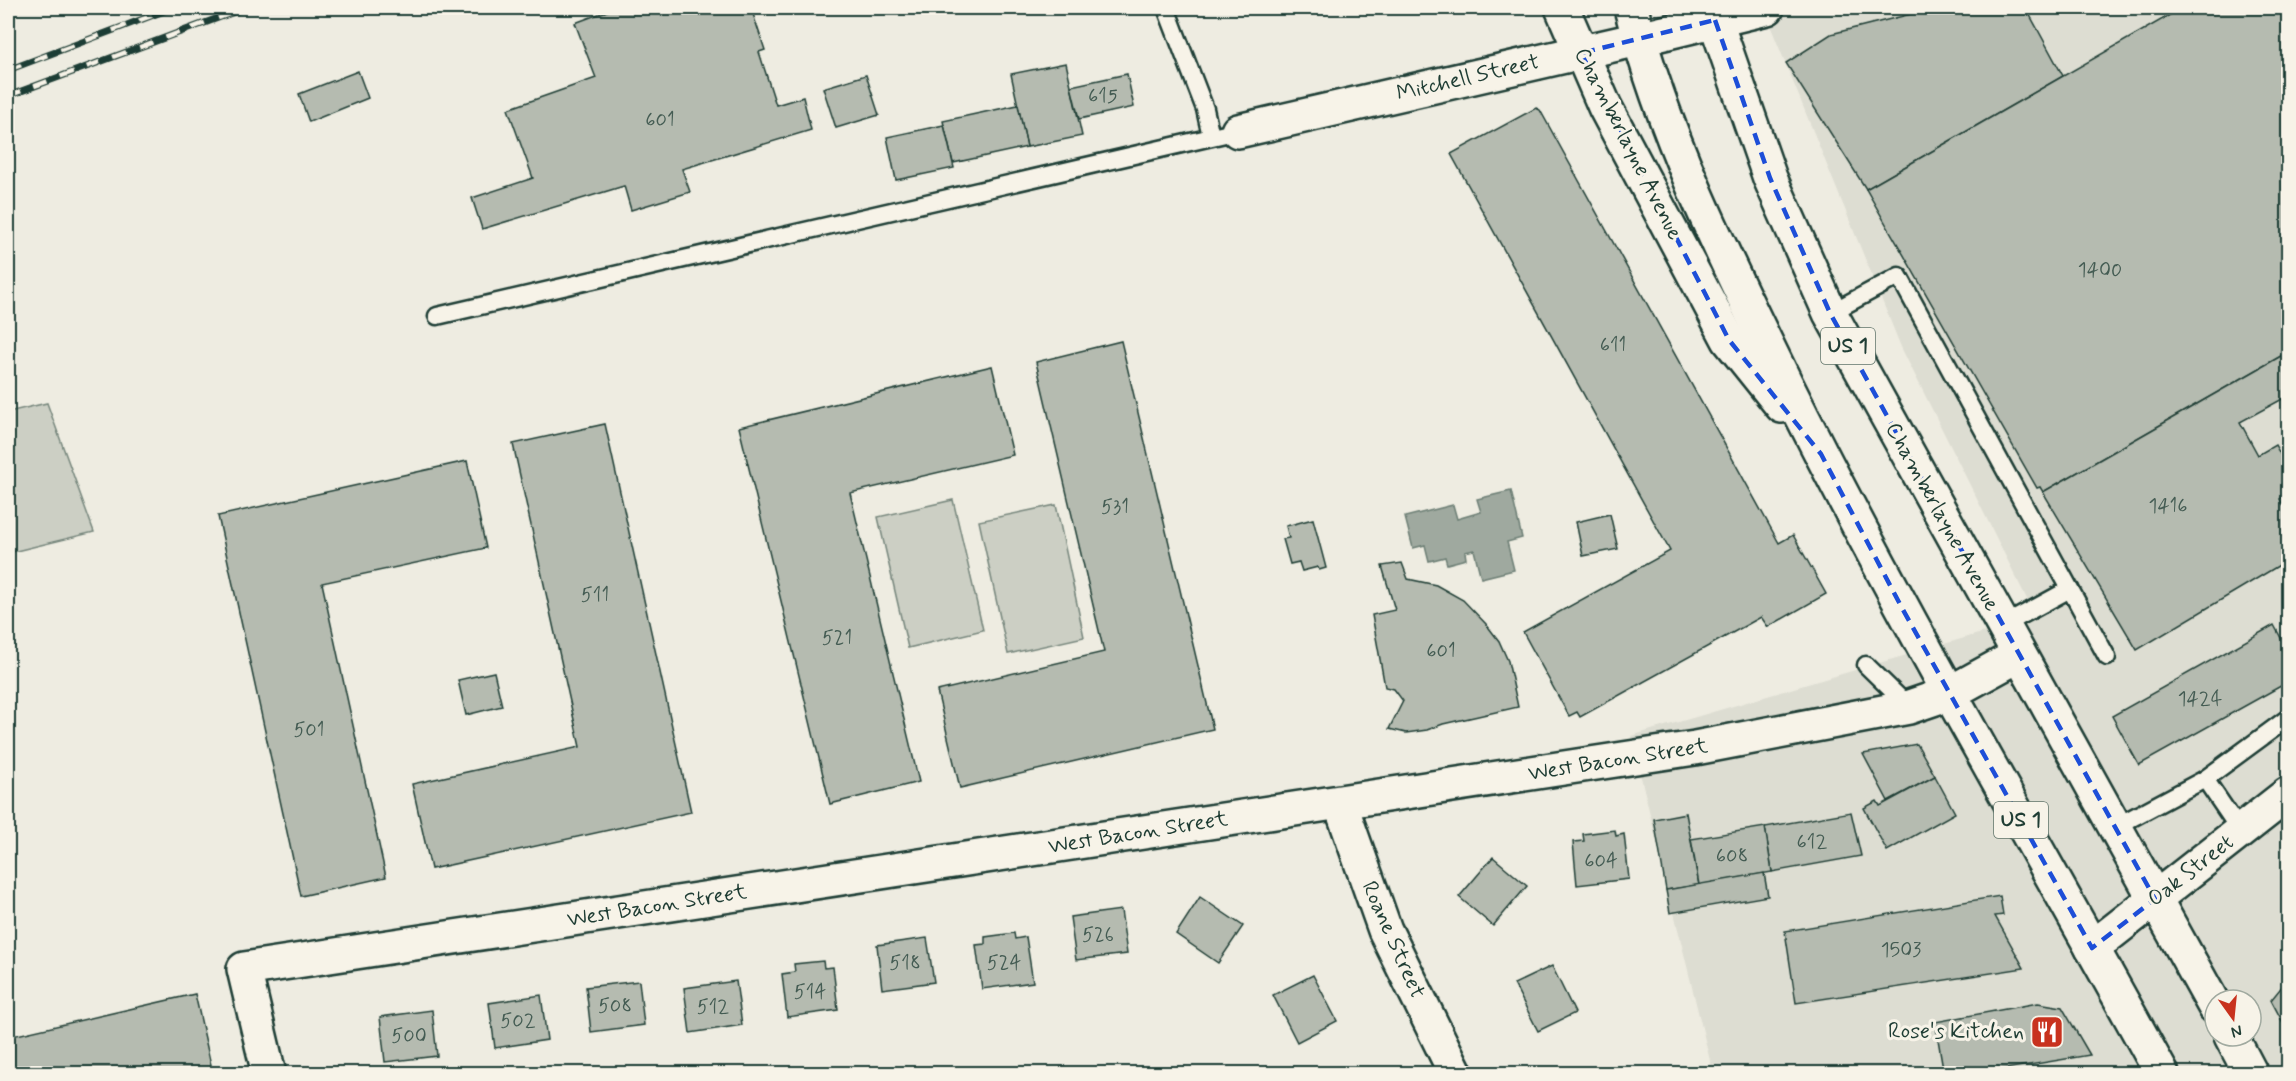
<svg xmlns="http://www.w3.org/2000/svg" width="2296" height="1081" font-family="Mynerve,sans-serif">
<rect width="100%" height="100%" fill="#eeece1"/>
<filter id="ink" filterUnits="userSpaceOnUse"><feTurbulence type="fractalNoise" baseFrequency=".0167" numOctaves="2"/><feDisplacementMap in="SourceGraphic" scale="12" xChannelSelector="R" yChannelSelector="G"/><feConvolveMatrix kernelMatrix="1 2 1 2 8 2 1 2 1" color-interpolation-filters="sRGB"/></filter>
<g filter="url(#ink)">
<path fill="#ddddd2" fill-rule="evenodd" d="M1772 8H2288V1073H1713L1631 736 2036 617 1901 347 1772 30ZM2215 1000H2251V1036H2215Z"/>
<g fill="#cccfc4" stroke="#76867c" stroke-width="1.5">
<polygon points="47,403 94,532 8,553 8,412"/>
<polygon points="953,500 983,630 908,648 878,517"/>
<polygon points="1056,505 1084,637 1008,654 979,521"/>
</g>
<polygon fill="#9fa99f" stroke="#6c7e74" stroke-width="1.5" points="1511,491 1522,538 1507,542 1514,570 1481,578 1474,550 1465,552 1466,559 1447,564 1445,557 1429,561 1425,545 1413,548 1405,517 1453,505 1457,519 1481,512 1477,499"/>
<g fill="#b5bbb0" stroke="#1f3d34" stroke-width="1.5">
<polygon points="615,8 751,8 765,50 759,52 776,105 803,97 811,130 682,169 690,192 631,210 624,186 482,229 472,198 533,178 508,109 596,78 575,23"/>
<polygon points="1935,8 2026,8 2063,76 1866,189 1786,63 1831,34"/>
<polygon points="2182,8 2282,8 2288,18 2288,352 2043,492 2040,487 2037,488 1866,189"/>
<polygon points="1066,63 1082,136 1027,147 1011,74"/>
<polygon points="358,71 368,98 309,122 299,94"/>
<polygon points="1127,74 1134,107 1079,119 1071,86"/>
<polygon points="866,75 879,115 836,128 823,88"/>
<polygon points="1018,105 1027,147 953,163 943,121"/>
<polygon points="1536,108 1540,110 1779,543 1793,535 1826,594 1768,627 1761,617 1580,717 1577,712 1569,716 1523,632 1670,551 1451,154"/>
<polygon points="944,125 954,168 896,180 887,137"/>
<polygon points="1121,341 1213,729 960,788 937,691 1104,652 1036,362"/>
<polygon points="2288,352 2288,396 2240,422 2258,455 2275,445 2288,468 2288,494 2280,499 2288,513 2288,560 2137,650 2043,492"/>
<polygon points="992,366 1013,455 850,493 919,782 830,804 739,427"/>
<polygon points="605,424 691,812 431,869 412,784 580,747 513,444"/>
<polygon points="467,461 486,548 322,583 386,877 301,896 218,516"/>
<polygon points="1610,514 1618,549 1583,556 1576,522"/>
<polygon points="1313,519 1326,568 1319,570 1318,567 1302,571 1299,562 1290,564 1283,539 1289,538 1286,526"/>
<polygon points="1402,563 1408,579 1436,585 1463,600 1486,624 1499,641 1508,661 1518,707 1443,724 1427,730 1406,733 1389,729 1403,701 1394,689 1385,687 1372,615 1395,610 1382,566"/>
<polygon points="2274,625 2288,651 2288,682 2139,765 2112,716"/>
<polygon points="494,672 502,706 466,715 458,680"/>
<polygon points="1917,744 1935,776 1888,801 1863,754"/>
<polygon points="1935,776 1955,813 1887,851 1864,808 1877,801 1880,806"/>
<polygon points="1851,812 1861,856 1772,872 1765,827"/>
<polygon points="1686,813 1699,885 1666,890 1654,819"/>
<polygon points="1765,827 1772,872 1699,885 1691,839"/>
<polygon points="1615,830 1616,836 1624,834 1629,879 1577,885 1573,842 1584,841 1583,834"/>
<polygon points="1493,857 1527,886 1493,926 1459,897"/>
<polygon points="1764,873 1768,896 1670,913 1666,890"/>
<polygon points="2000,896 2003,915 1995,916 2024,968 1796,1003 1785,931"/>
<polygon points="1200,897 1243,926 1218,963 1176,934"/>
<polygon points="1121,910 1127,954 1076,960 1070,917"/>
<polygon points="1014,933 1015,939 1026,937 1033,982 982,989 976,945 985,944 985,937"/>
<polygon points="927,938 934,982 882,989 877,945"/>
<polygon points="823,961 824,968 833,967 838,1010 787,1017 782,974 795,972 794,964"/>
<polygon points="1552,966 1575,1013 1538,1031 1514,984"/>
<polygon points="1313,975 1337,1021 1297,1042 1273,995"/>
<polygon points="2288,979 2288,1032 2271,1000"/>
<polygon points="639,981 644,1025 591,1032 586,987"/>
<polygon points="736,981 742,1025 690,1033 684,988"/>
<polygon points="195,994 213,1074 8,1074 8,1037"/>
<polygon points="541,995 547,1040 495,1048 489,1003"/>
<polygon points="2038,1003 2062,1007 2090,1055 1975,1074 1944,1074 1935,1022"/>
<polygon points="432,1010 437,1056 385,1062 380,1017"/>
</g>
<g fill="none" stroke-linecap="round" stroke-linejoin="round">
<defs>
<g id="lane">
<polyline points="1166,8 1205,109 1211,136"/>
<polyline points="1830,313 1899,276 2070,589 2002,626"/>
<polyline points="437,316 1238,131"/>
<polyline points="2070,589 2107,657"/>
<polyline points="1866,665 1909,707"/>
<polyline points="2115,827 2205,779"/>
<polyline points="2241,832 2205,779 2288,718"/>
</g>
<g id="street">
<polyline points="1238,131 1639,39"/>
<polyline points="1340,803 1385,930 1456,1074"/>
<polyline points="2092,948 2288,794"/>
<polyline points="269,1074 244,969 1695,748 1909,707 1950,693 2019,655"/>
</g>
<polyline id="secondary" points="1639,39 1767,8"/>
<g id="primary">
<polyline points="1562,8 1605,107 1729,340 1782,406"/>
<path d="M1631 8C1665 140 1726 261 1786 384 1902 618 2036 844 2162 1074"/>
<polyline points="1711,8 1770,178 1830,313 2215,1007"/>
<polyline points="2231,1036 2251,1074"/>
</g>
</defs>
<use href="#lane" stroke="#1f3d34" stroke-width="21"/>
<use href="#street" stroke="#1f3d34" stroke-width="38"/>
<use href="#secondary" stroke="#1f3d34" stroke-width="38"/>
<use href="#primary" stroke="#1f3d34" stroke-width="38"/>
<use href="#lane" stroke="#f7f3e8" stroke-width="16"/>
<use href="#street" stroke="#f7f3e8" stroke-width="33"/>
<use href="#secondary" stroke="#f7f3e8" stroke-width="33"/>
<use href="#primary" stroke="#f7f3e8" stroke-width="33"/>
<defs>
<g id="rail">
<polyline points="8,70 172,8"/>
<polyline points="8,96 245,8"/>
</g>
</defs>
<use href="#rail" stroke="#1f3d34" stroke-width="7"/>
<use href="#rail" stroke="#f7f3e8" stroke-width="4.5" stroke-dasharray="14" stroke-linecap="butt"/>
</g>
</g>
<path fill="none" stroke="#1d4ed8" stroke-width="4.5" stroke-dasharray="12 8" stroke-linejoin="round" d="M1715 20 1770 178 1830 313 2155 899 2092 948 1902 608 1821 454 1729 340 1581 53Z"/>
<defs>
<symbol id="restaurant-square" viewBox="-11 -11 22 22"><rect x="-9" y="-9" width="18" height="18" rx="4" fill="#c8321e" stroke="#f7f3e8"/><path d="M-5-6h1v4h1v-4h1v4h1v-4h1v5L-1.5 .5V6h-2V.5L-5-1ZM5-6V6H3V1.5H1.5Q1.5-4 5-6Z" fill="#fff"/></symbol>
</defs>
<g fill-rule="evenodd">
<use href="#restaurant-square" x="2028" y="1013" width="38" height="38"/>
</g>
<g text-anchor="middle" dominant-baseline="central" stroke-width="6" stroke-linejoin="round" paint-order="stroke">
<g font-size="20" fill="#445c53">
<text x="1103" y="96">615</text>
<text x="660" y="120">601</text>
<text x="2100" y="270">1400</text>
<text x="1613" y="345">611</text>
<text x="2168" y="506">1416</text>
<text x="1115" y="507">531</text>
<text x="595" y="595">511</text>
<text x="837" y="638">521</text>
<text x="1441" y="651">601</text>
<text x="2200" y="699">1424</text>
<text x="309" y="730">501</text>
<text x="1812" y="842">612</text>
<text x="1732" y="856">608</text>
<text x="1601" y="861">604</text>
<text x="1098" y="935">526</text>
<text x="1901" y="950">1503</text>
<text x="905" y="963">518</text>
<text x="1004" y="963">524</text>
<text x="810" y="992">514</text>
<text x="615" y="1006">508</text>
<text x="713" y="1007">512</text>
<text x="518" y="1021">502</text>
<text x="409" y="1036">500</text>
</g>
<g fill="#f7f3e8" stroke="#60746a" stroke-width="1.5">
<rect x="1821" y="328" width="54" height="36" rx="4.5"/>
<rect x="1994" y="802" width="54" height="36" rx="4.5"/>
</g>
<g font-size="21" font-weight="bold" fill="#1f3d34">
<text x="1848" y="346">US 1</text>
<text x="2021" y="820">US 1</text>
</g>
<g font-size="22" fill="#1f3d34" stroke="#f7f3e8">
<text transform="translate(1468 78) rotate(-13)">Mitchell Street</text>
<text transform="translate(1628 144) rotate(63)">Chamberlayne Avenue</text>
<text transform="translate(1942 517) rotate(61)">Chamberlayne Avenue</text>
<text transform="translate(1618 760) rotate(-9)">West Bacon Street</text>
<text transform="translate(1138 833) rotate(-9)">West Bacon Street</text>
<text transform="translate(2191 871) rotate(-38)">Oak Street</text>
<text transform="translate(657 906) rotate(-9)">West Bacon Street</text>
<text transform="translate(1393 940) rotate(66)">Roane Street</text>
</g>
<g font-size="22" fill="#1f3d34" stroke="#f7f3e8" text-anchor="end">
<text x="2024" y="1032">Rose's Kitchen</text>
</g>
</g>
<rect width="2296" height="1081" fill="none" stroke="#f7f3e8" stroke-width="30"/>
<rect x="15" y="15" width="2266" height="1051" fill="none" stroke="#1f3d34" stroke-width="2" filter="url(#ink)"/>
<g transform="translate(2233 1018) rotate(165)"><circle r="28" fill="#f7f3e8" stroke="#a1aaa0" stroke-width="1.5"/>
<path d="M0-4.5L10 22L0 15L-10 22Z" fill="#c8321e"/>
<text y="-9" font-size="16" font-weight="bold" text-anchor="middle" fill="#1f3d34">N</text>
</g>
</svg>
